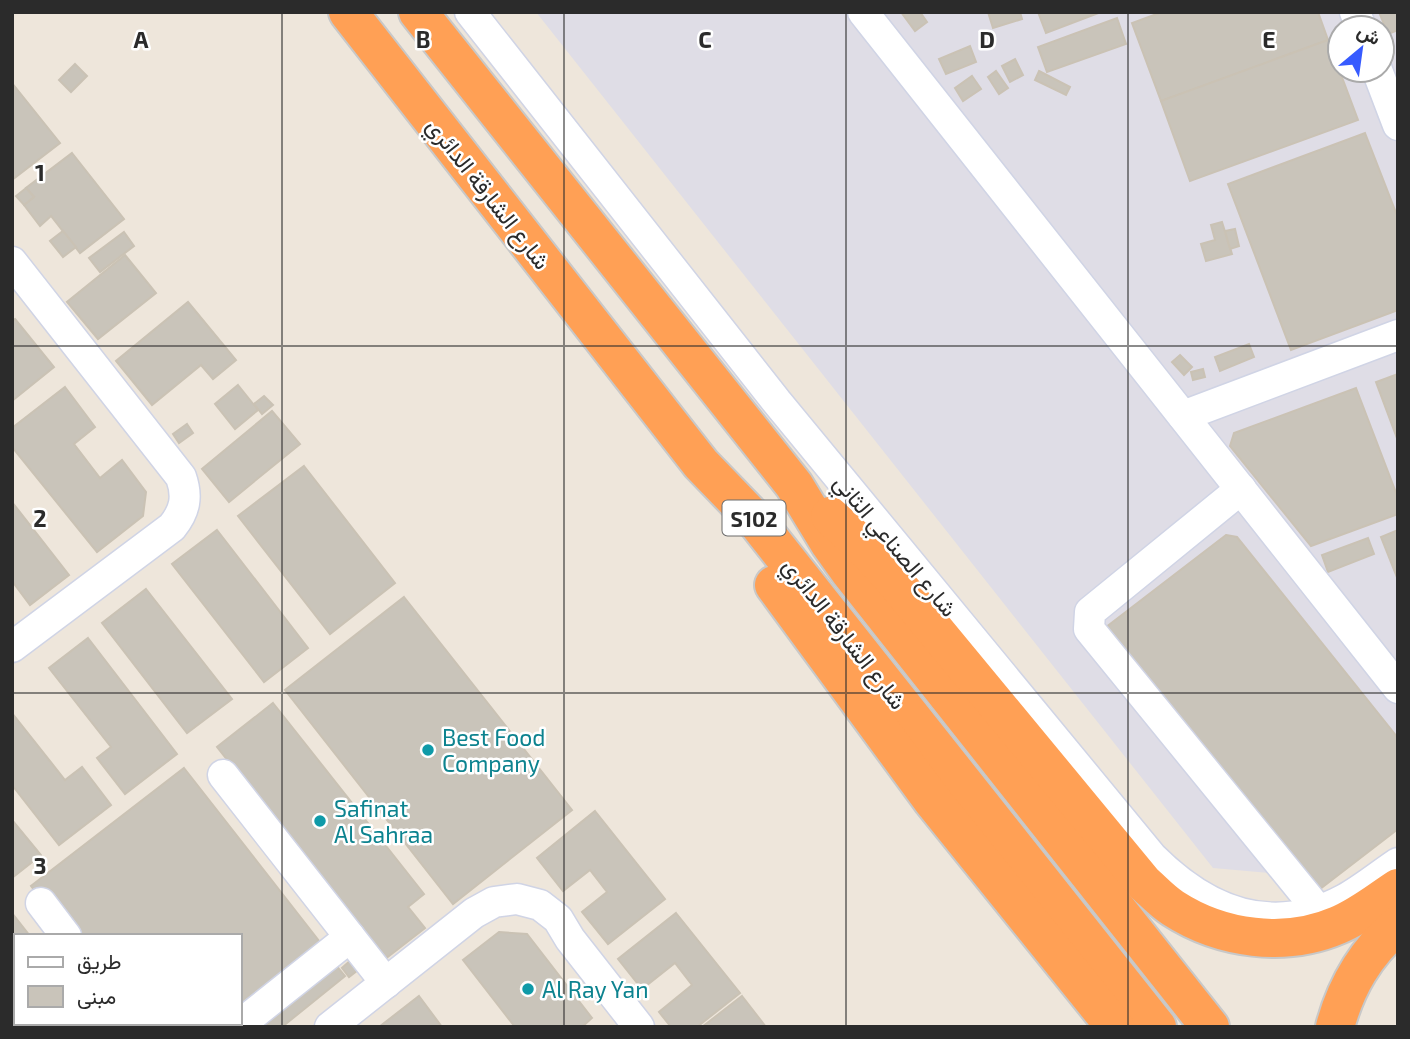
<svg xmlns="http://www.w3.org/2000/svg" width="1410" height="1039" font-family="'Exo 2',Vazirmatn,sans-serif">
<rect width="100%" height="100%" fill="#eee6db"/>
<path fill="#dfdde6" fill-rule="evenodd" d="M536 12H1398V824L1304 876 1213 868ZM1340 28H1382V70H1340Z"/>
<g fill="#c9c4ba" stroke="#cac2b4" stroke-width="2">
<polygon points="901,12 920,12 927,22 915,31"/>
<polygon points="988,12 1020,12 1022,19 993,28"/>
<polygon points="1038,12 1101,12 1046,33"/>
<polygon points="1162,12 1318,12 1328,40 1161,101 1132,23"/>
<polygon points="1379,12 1398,12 1398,30 1388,34"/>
<polygon points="1117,18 1126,44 1047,72 1038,47"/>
<polygon points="1328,40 1358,120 1190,181 1161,101"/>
<polygon points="970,46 976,62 946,74 939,59"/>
<polygon points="1015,59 1023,75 1010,82 1002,66"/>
<polygon points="75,64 87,76 71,92 59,80"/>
<polygon points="996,71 1008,88 999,94 988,77"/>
<polygon points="1039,71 1070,87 1066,95 1035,80"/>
<polygon points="972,76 981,89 963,101 955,88"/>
<polygon points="12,83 60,143 12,180"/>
<polygon points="1365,133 1398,218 1398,310 1291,350 1228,184"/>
<polygon points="72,153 124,219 80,253 51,216 40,226 24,205 34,197 26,188"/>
<polygon points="26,188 34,197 24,205 16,196"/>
<polygon points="1222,222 1232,254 1206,261 1201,244 1215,240 1211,225"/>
<polygon points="1235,229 1239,246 1230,249 1225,231"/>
<polygon points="63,231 76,247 63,257 50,241"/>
<polygon points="124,232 134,246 100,272 89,258"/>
<polygon points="125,255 156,293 98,339 67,302"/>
<polygon points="188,302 236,360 213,379 201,365 152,405 116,361"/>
<polygon points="15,319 54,367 12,401 12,321"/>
<polygon points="1249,344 1254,357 1220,371 1215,357"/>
<polygon points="1180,355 1192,367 1184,375 1172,362"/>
<polygon points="1203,369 1205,377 1193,380 1191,372"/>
<polygon points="1398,374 1398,441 1376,382"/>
<polygon points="238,385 258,410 235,429 215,404"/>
<polygon points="65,387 95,427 74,444 100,478 122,460 146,492 143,516 97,552 12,447 12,428"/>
<polygon points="1356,388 1398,498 1398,514 1311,546 1230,446 1234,433"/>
<polygon points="264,396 273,405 262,414 254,404"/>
<polygon points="272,411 300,444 229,502 202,469"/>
<polygon points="187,424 193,433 179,443 173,434"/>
<polygon points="304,466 395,583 330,634 238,516"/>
<polygon points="12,502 69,575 30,605 12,581"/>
<polygon points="217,530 308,648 264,682 172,564"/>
<polygon points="1398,530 1398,580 1381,537"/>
<polygon points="1226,535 1237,537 1398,738 1398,829 1316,892 1105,628"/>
<polygon points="1368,538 1374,554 1328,572 1322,555"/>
<polygon points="146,589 232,699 187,733 102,623"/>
<polygon points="404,597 572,810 453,904 285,690"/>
<polygon points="88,638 177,754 125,794 97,758 111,747 49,668"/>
<polygon points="273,703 424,894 408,907 425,928 385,959 217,747"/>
<polygon points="12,713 65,780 82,767 111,805 59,845 12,785"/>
<polygon points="184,768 323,946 240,1010 240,936 70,936 31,886"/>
<polygon points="595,811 665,899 608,944 582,912 607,892 590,870 563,891 537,858"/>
<polygon points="12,820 41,855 12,878"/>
<polygon points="12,913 30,936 16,936 16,994 12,997"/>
<polygon points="676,913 740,993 697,1027 671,1027 659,1012 692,985 675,963 642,989 618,959"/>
<polygon points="499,932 527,934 592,1018 582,1027 515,1027 463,960"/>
<polygon points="351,960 358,970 349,977 342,968"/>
<polygon points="334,963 345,976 282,1027 255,1027"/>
<polygon points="419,996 442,1027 379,1027"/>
<polygon points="742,996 766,1027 702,1027"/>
<polygon points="24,1023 101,1023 104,1027 19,1027"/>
<polygon points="138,1023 223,1023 218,1027 141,1027"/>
</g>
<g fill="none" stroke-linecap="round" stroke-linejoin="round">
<defs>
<g id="minor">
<path d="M470 12 777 402 1152 857C1206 911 1271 939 1345 899 1363 889 1380 875 1398 863"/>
<polyline points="863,12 1398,688"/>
<polyline points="1355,12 1361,28"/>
<polyline points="1377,70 1398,125"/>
<path d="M12 262 181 477C188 497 185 511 172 527L12 647"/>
<polyline points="1183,416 1398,335"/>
<polyline points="1241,489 1090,612 1089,629 1318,910"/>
<polyline points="223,775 386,983"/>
<polyline points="41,903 66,936"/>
<polyline points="12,1016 16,1013"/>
<polyline points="133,1023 136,1027"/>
<polyline points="237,1027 350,937"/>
<polyline points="330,1027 474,913 494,902 517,899 540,905 558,919 570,939 639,1027"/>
</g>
<g id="highway">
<polyline points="348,12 701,464 756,521 1157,1027"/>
<polyline points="418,12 794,485 830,544 850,572 1210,1027"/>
<path d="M830 516 863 546 892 578 1144 883C1153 891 1162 901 1173 908 1221 939 1285 948 1338 925 1360 916 1378 901 1398 888"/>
<polyline points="774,585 932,800 1115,1027"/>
<path d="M1335 1027C1346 986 1365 953 1398 925"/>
</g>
</defs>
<use href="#minor" stroke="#d0d4e5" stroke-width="33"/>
<use href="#highway" stroke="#c8c8c8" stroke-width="42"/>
<use href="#minor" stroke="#fff" stroke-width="30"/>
<use href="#highway" stroke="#ffa055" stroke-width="38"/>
</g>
<path fill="none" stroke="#2b2b2b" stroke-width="2" stroke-opacity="0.55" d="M282 12V1027M564 12V1027M846 12V1027M1128 12V1027M12 346H1398M12 693H1398"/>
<g fill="#0f9aa8" stroke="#fff" stroke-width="2.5">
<circle cx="428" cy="750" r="7"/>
<circle cx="320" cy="821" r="7"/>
<circle cx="528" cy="989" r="7"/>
</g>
<g text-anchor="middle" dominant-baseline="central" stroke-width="5" stroke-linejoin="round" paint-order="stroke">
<rect fill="#fff" stroke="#6b6b6b" stroke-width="2" x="722.5" y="500.5" width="63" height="35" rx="5"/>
<g font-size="21" font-weight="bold" fill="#2b2b2b">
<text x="754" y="518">S102</text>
</g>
<g font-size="23" fill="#2b2b2b" stroke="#fff">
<text transform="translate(489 193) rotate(52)">شارع الشارقة الدائري</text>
<text transform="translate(896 545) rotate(50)">شارع الصناعي الثاني</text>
<text transform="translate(845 633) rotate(52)">شارع الشارقة الدائري</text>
</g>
<g font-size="23" fill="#0d838f" stroke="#fff" text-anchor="start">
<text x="442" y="737">Best Food<tspan x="442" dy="26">Company</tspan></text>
<text x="334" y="808">Safinat<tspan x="334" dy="26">Al Sahraa</tspan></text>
<text x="542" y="989">Al Ray Yan</text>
</g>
</g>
<g font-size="23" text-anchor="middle" font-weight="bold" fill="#2b2b2b" stroke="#fff" stroke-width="5" stroke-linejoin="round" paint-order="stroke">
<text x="141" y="48">A</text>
<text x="423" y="48">B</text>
<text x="705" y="48">C</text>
<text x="987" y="48">D</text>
<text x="1269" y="48">E</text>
<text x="40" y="181">1</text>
<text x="40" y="527">2</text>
<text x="40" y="874">3</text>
</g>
<rect width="1410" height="1039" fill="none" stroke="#2b2b2b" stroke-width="28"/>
<rect x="14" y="934" width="228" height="91" fill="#ffffff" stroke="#aaaaaa" stroke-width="2"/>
<rect x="28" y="957" width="35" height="10" fill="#ffffff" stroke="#aaaaaa" stroke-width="2"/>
<text x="77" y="969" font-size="21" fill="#2b2b2b">طريق</text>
<rect x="28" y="986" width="35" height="21" fill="#c9c4ba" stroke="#aaaaaa" stroke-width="2"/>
<text x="77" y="1004" font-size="21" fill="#2b2b2b">مبنى</text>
<g transform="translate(1361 49) rotate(29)"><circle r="33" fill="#ffffff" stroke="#aaaaaa" stroke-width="2"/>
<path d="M0-5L12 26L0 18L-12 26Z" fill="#375bff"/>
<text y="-10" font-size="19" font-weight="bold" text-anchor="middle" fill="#2b2b2b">ش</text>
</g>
</svg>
